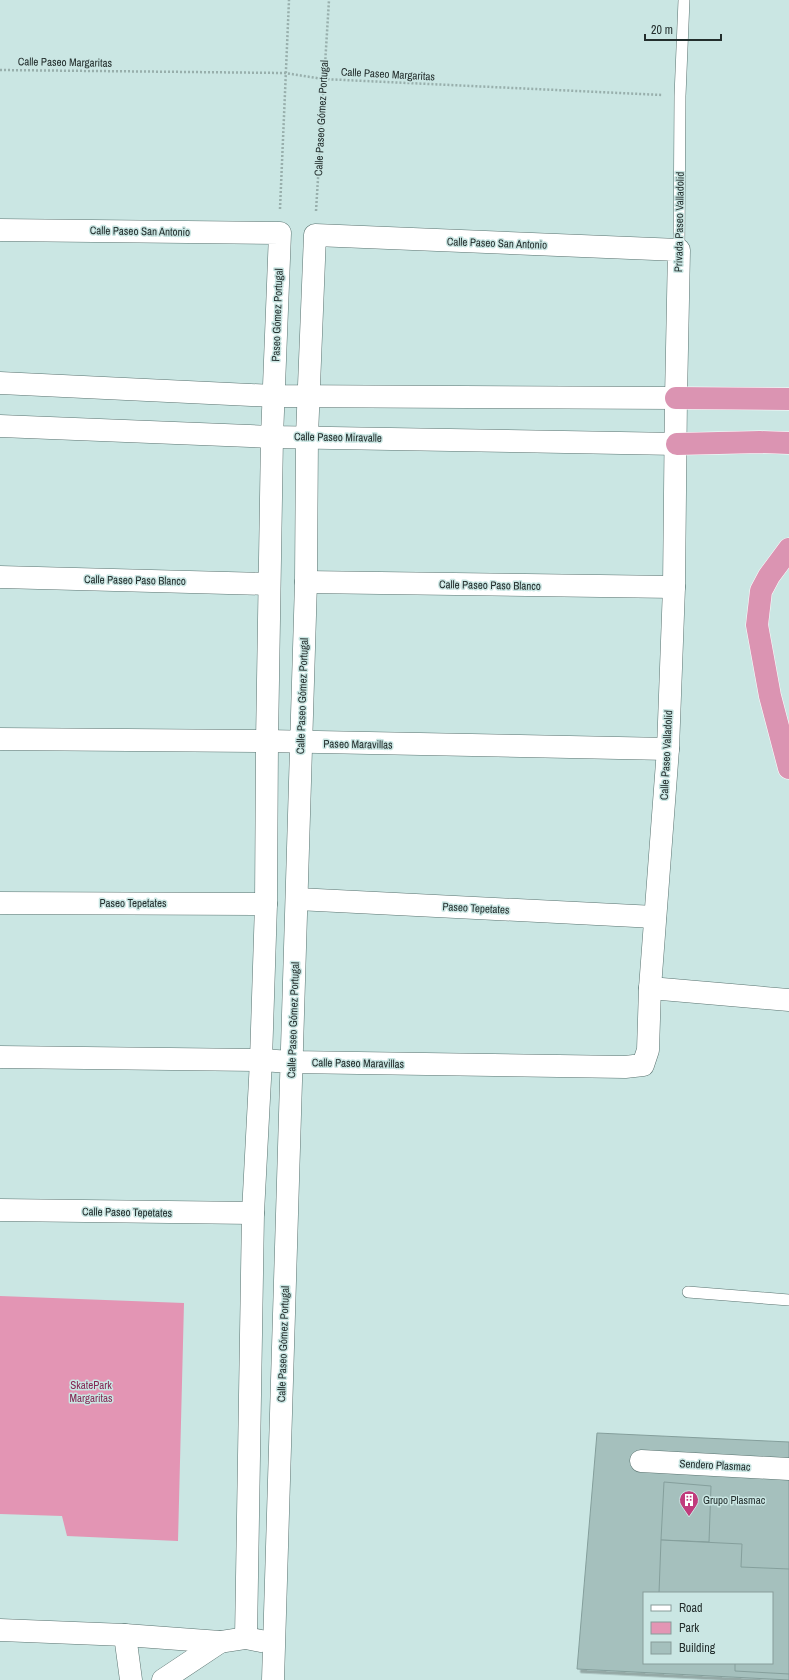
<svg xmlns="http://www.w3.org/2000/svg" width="789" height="1680" font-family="'Archivo Narrow',sans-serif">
<defs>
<filter id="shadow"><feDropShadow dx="3.5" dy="3.5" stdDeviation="0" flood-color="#0004"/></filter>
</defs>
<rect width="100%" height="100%" fill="#cae6e3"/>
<polygon fill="#e395b4" points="0,1296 184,1303 178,1541 67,1536 62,1516 0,1514"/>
<g fill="#a5c0bd" stroke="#859f9c" fill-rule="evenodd" filter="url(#shadow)">
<path d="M597 1433 789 1442V1680L577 1669ZM644 1593H772V1663H644Z"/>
<polygon points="664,1482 711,1486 709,1542 661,1540"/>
<polygon points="661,1540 742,1544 741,1567 789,1569 789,1674 735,1671 735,1663 772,1663 772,1593 659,1593"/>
</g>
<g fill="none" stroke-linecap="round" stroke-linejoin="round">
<defs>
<g id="service">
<polyline points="679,250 680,96 684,0"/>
<polyline points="688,1292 789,1300"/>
</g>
<g id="minor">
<polyline points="0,230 280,233 272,437 267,741 266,904 261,1060 253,1213 246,1638"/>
<polyline points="0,383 274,396 676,398"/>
<polyline points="0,426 272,437 677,444"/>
<polyline points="0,577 269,584"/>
<polyline points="306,582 674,587"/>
<polyline points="0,739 267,741 668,749"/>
<polyline points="297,899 655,917"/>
<polyline points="0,903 266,904"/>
<polyline points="650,988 789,1000"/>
<polyline points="0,1057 261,1060 291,1062 625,1067 643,1065 648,1050 650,988 668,749 674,587 676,398 679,250 315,235 307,436 306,582 273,1680"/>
<polyline points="0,1210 253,1213"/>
<polyline points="641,1461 789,1469"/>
<polyline points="0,1630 125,1635 220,1642 246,1638 261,1641"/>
<polyline points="125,1635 131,1680"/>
<polyline points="163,1680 220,1642"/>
</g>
<g id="trunk">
<polyline points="676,398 789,399"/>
<polyline points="677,444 760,442 789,443"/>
<polyline points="789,549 769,576 761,591 757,625 770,696 789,768"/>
</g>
</defs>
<use href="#service" stroke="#5a7370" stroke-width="12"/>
<use href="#minor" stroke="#5a7370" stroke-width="23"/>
<use href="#trunk" stroke="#fff" stroke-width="23"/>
<g stroke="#98afac" stroke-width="2.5" stroke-dasharray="2 2" stroke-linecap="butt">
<polyline points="0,70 285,73 323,79 662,95"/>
<polyline points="280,209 289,0"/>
<polyline points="316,211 329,0"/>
</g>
<use href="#service" stroke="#fff" stroke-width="11"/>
<use href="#minor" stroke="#fff" stroke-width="22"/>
<use href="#trunk" stroke="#db94b2" stroke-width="22"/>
</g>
<defs>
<symbol id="building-pin" viewBox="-11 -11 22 30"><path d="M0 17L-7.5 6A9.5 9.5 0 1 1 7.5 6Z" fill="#c13b7c" stroke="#cae6e3"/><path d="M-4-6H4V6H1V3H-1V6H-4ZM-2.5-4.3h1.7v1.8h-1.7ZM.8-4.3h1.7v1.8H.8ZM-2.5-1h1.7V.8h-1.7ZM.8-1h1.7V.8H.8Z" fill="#fff"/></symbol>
</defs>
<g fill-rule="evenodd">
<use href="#building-pin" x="678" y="1489" width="22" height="30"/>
</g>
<g text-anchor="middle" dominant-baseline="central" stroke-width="3" stroke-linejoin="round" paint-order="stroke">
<g font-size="11" fill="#232e2d" stroke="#cae6e3">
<text transform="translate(65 62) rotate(1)">Calle Paseo Margaritas</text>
<text transform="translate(388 74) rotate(3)">Calle Paseo Margaritas</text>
<text transform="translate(321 118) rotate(-87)">Calle Paseo Gómez Portugal</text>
<text transform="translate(679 222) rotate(-89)">Privada Paseo Valladolid</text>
<text transform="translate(140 231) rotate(1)">Calle Paseo San Antonio</text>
<text transform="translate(497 243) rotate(2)">Calle Paseo San Antonio</text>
<text transform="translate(277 315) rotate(-88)">Paseo Gómez Portugal</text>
<text transform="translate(338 437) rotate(1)">Calle Paseo Miravalle</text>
<text transform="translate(135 580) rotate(1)">Calle Paseo Paso Blanco</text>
<text transform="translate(490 585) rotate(1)">Calle Paseo Paso Blanco</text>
<text transform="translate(302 696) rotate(-88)">Calle Paseo Gómez Portugal</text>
<text transform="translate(358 744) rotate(1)">Paseo Maravillas</text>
<text transform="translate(666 755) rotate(-87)">Calle Paseo Valladolid</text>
<text x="133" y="903">Paseo Tepetates</text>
<text transform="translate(476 908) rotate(3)">Paseo Tepetates</text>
<text transform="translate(293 1020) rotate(-88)">Calle Paseo Gómez Portugal</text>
<text transform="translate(358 1063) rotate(1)">Calle Paseo Maravillas</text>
<text transform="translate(127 1212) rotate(1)">Calle Paseo Tepetates</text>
<text transform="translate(283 1344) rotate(-88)">Calle Paseo Gómez Portugal</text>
<text transform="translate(715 1465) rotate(3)">Sendero Plasmac</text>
</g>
<g font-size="11" fill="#842854" stroke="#cae6e3">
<text x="91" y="1385">SkatePark<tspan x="91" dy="13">Margaritas</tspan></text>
</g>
<g font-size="11" fill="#232e2d" stroke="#cae6e3" text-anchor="start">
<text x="703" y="1500">Grupo Plasmac</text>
</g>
</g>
<rect x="643" y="1592" width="130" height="72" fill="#cae6e3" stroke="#879c9a"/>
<rect x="651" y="1605" width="20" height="6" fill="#ffffff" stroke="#879c9a"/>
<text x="679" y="1612" font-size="12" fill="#232e2d">Road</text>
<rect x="651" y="1622" width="20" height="12" fill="#e395b4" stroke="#879c9a"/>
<text x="679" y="1632" font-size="12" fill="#232e2d">Park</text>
<rect x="651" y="1642" width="20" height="12" fill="#a5c0bd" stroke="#879c9a"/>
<text x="679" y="1652" font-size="12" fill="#232e2d">Building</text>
<path d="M645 34v6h76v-6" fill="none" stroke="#232e2d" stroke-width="2"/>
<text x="651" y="34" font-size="12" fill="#232e2d" stroke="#cae6e3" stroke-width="3" paint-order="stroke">20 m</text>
</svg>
